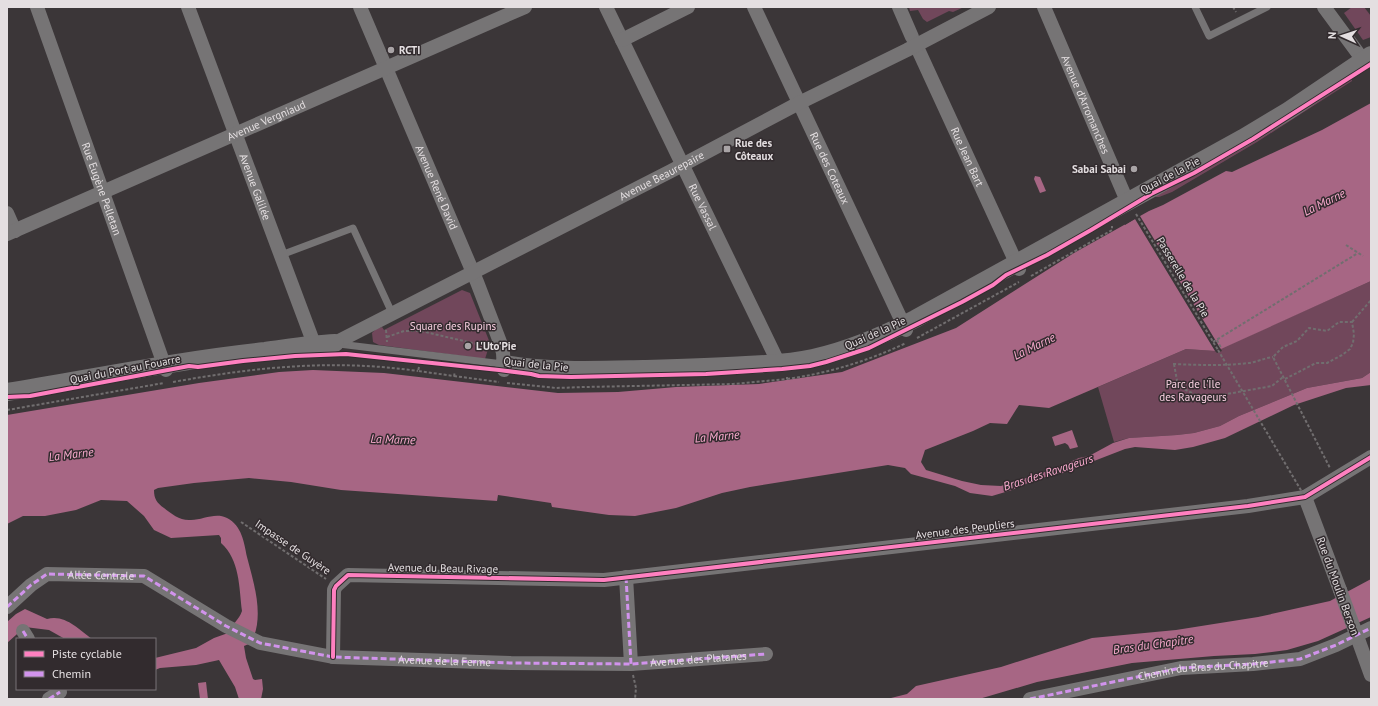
<svg xmlns="http://www.w3.org/2000/svg" width="1378" height="706" font-family="'PT Sans',sans-serif">
<rect width="100%" height="100%" fill="#3b3638"/>
<g fill="#71475b">
<polygon points="909,7 964,7 953,12 949,11 927,22 923,19 918,10 910,11"/>
<polygon points="1352,7 1364,7 1371,16 1371,37 1363,40 1344,13"/>
<polygon points="1352,78 1352,81 1257,142 1172,192 1159,197 1156,197 1155,195 1164,189 1173,187 1266,134"/>
<polygon points="1371,281 1371,372 1362,378 1307,388 1239,416 1220,426 1194,433 1177,435 1129,438 1114,442 1098,387 1186,349 1215,351"/>
<polygon points="462,290 470,293 490,343 485,359 379,345 373,342 372,333 376,329 382,327 384,330"/>
</g>
<g fill="#a76684">
<path d="M1371 103V281L1221 349 1215 351 1186 349 1049 408 1019 405 1007 424 990 423 973 431 925 450 921 462 926 470 962 481 981 485 1001 486 1054 469 1079 458 1089 456 1113 443 1129 438 1177 435 1194 433 1220 426 1239 416 1307 388 1362 378 1371 372V385L1346 388 1294 405 1225 438 1193 447 1175 450 1135 447 1125 449 1063 473 1037 479 1012 490 992 496 970 493 955 486 911 474 905 468 888 465 750 487 722 493 676 508 635 516 609 515 552 507 551 503 498 495 497 501 341 490 291 482 249 478 194 483 158 488 154 490C154 499 157 503 164 508 172 514 180 521 191 520 203 520 215 512 227 518 242 526 244 542 247 557 254 584 265 617 251 643L244 646 246 658 253 679 255 680 262 679 263 689 261 699H239L235 687 219 660 196 665 160 668 155 670V658L196 648 214 638 228 633C232 624 239 620 242 611 239 587 240 560 221 543V538L219 535 171 538 154 530 144 516 127 501 101 500 76 510 45 516H23L7 524V415L199 383 279 372 313 370 384 373 558 393 618 392 676 387 759 384 842 372 956 328 1074 253 1149 211 1163 205 1226 171 1232 172 1322 130Z"/>
<polygon points="1035,176 1040,177 1046,191 1040,193 1034,179"/>
<polygon points="1072,430 1078,447 1070,449 1068,445 1065,443 1055,446 1052,437"/>
<polygon points="1371,579 1371,617 1318,641 1287,650 1255,654 1214,656 1132,663 1037,682 979,699 887,699 907,694 916,686 1001,667 1092,638 1176,630 1258,617 1330,601"/>
<path d="M25 609 47 619C65 614 78 629 92 639H65L49 630 25 627 7 643V622L16 614Z"/>
<polygon points="206,682 208,699 200,699 198,683"/>
</g>
<polygon fill="#3b3638" points="1139,215 1140,216 1222,351 1217,353 1215,351 1135,219 1125,225 1124,223"/>
<g fill="none" stroke-linecap="round" stroke-linejoin="round">
<g stroke="#716e6f" stroke-width="2" stroke-dasharray="3 2" stroke-linecap="butt">
<polyline points="1233,7 1236,12"/>
<polyline points="1136,214 1218,350"/>
<polyline points="1346,245 1363,256"/>
<polyline points="1031,276 1112,230 1112,226"/>
<polyline points="1352,322 1371,300"/>
<polyline points="386,330 387,342"/>
<polyline points="387,337 404,331 421,331 481,345 488,349"/>
<polyline points="917,338 1019,282"/>
<polyline points="1217,340 1221,348"/>
<polyline points="1213,342 1358,253"/>
<path d="M1173 364C1199 365 1223 366 1249 363 1257 362 1264 358 1273 357"/>
<polyline points="1174,364 1178,386 1196,395 1210,397 1272,386 1283,377"/>
<polyline points="419,367 418,371 454,376 455,372"/>
<polyline points="454,376 499,382"/>
<path d="M787 379C829 373 868 361 906 343"/>
<polyline points="1285,379 1316,363 1327,363 1342,355 1350,349 1353,343 1354,334 1352,322 1339,322 1327,331 1309,328 1297,341 1283,347 1273,357 1330,468"/>
<path d="M173 382C257 367 333 359 418 371"/>
<polyline points="507,383 556,388 585,387 733,384 787,379 787,377"/>
<polyline points="7,410 164,383"/>
<polyline points="241,522 326,579"/>
<polyline points="633,675 636,688 635,699"/>
</g>
<g stroke="#767475" stroke-width="7">
<polyline points="1195,7 1209,36 1267,7"/>
<polyline points="281,255 353,228 392,313"/>
<polyline points="339,344 503,364"/>
</g>
<g stroke="#767475" stroke-width="14">
<path id="s1" d="M37 7 166 370"/>
<path id="s2" d="M188 7 314 344"/>
<path id="s3" d="M360 7 477 282 500 342 503 353 504 370"/>
<path id="s4" d="M606 7 779 364"/>
<path id="s5" d="M754 7 906 330"/>
<polyline points="899,7 912,37"/>
<path id="s6" d="M1044 7 1127 201"/>
<polyline points="1324,7 1363,60"/>
<polyline points="622,40 688,7"/>
<path id="s7" d="M916 45 1019 269"/>
<polyline points="7,213 15,231"/>
<path id="s8" d="M7 234 525 7"/>
<path id="s9" d="M335 343 671 171 799 103 907 50 989 7"/>
<polyline points="1305,497 1340,590"/>
<polyline points="626,577 631,664"/>
<path id="s10" d="M7 607 31 585 47 574 144 576 226 626 260 643 333 657 511 663 631 664 766 654"/>
<polyline points="23,631 28,639"/>
<polyline points="1358,639 1371,675"/>
<polyline points="333,657 334,590 336,586 348,575 604,580 1248,506 1305,497 1371,457"/>
<polyline points="49,699 60,692"/>
<path id="s11" d="M1030 699 1181 668 1253 664 1300 659 1336 645 1371 628"/>
</g>
<g stroke="#767475" stroke-width="18">
<path d="M504 364C550 372 596 370 643 369 677 368 712 367 746 365 769 364 791 363 813 358 849 350 882 336 915 319L1243 138 1288 111 1371 55"/>
<path d="M7 392C93 378 179 360 265 351 288 348 311 344 335 343"/>
</g>
<polyline stroke="#716e6f" stroke-width="2" stroke-dasharray="3 2" stroke-linecap="butt" points="1218,350 1305,497"/>
<polyline stroke="#767475" stroke-width="14" points="1340,590 1358,639"/>
<g stroke="#d193ec" stroke-width="3" stroke-dasharray="6 3" stroke-linecap="butt">
<polyline points="626,577 631,664"/>
<polyline points="7,607 31,585 47,574 144,576 226,626 260,643 333,657 511,663 631,664 766,654"/>
<polyline points="23,631 28,639"/>
<polyline points="49,699 60,692"/>
<polyline points="1030,699 1181,668 1253,664 1300,659 1336,645 1371,628"/>
</g>
<defs>
<g id="cycleway">
<polyline points="7,397 30,396 189,366 198,367 243,361 295,356 346,354 499,370 531,374 539,376 571,377 706,374 782,369 810,366 826,362 869,348 962,302 993,285 1006,275 1047,255 1091,230 1151,194 1194,173 1253,139 1371,64"/>
<polyline points="333,657 334,590 336,586 348,575 604,580 1248,506 1305,497 1371,457"/>
</g>
</defs>
<use href="#cycleway" stroke="#322b2e" stroke-width="6"/>
<use href="#cycleway" stroke="#ff80c0" stroke-width="4"/>
</g>
<g fill="#a9a4a6" stroke="#322b2e" stroke-width="1.5">
<circle cx="391" cy="50" r="4"/>
<rect x="723" y="145" width="8" height="8" rx="2"/>
<circle cx="1134" cy="169" r="4"/>
<circle cx="468" cy="346" r="4"/>
</g>
<g text-anchor="middle" dominant-baseline="central" stroke-width="3" stroke-linejoin="round" paint-order="stroke">
<g font-size="11" font-weight="bold" fill="#e4dfe1" stroke="#322b2e" text-anchor="start">
<text x="399" y="50">RCTI</text>
<text x="735" y="143">Rue des<tspan x="735" dy="13">Côteaux</tspan></text>
<text x="1126" y="169" text-anchor="end">Sabai Sabai</text>
<text x="476" y="346">L'Uto'Pie</text>
</g>
<g font-size="11" fill="#e4dfe1" stroke="#322b2e">
<text stroke="none"><textPath href="#s6" startOffset="106">Avenue d'Arromanches</textPath></text>
<text stroke="none"><textPath href="#s8" startOffset="283">Avenue Vergniaud</textPath></text>
<text stroke="none"><textPath href="#s7" startOffset="123">Rue Jean Bart</textPath></text>
<text stroke="none"><textPath href="#s5" startOffset="178">Rue des Coteaux</textPath></text>
<text stroke="none"><textPath href="#s9" startOffset="367">Avenue Beaurepaire</textPath></text>
<text transform="translate(1170 175) rotate(-28)">Quai de la Pie</text>
<text stroke="none"><textPath href="#s2" startOffset="192">Avenue Galilée</textPath></text>
<text stroke="none"><textPath href="#s3" startOffset="196">Avenue René David</textPath></text>
<text stroke="none"><textPath href="#s1" startOffset="193">Rue Eugène Pelletan</textPath></text>
<text stroke="none"><textPath href="#s4" startOffset="222">Rue Vassal</textPath></text>
<text transform="translate(1183 277) rotate(59)">Passerelle de la Pie</text>
<text transform="translate(875 333) rotate(-24)">Quai de la Pie</text>
<text transform="translate(536 364) rotate(6)">Quai de la Pie</text>
<text transform="translate(125 369) rotate(-11)">Quai du Port au Fouarre</text>
<text transform="translate(965 529) rotate(-7)">Avenue des Peupliers</text>
<text transform="translate(293 547) rotate(34)">Impasse de Guyère</text>
<text transform="translate(443 568) rotate(1)">Avenue du Beau Rivage</text>
<text stroke="none"><textPath href="#s10" startOffset="106">Allée Centrale</textPath></text>
<text transform="translate(1338 586) rotate(70)">Rue du Moulin Berson</text>
<text stroke="none"><textPath href="#s10" startOffset="723">Avenue des Platanes</textPath></text>
<text stroke="none"><textPath href="#s10" startOffset="469">Avenue de la Ferme</textPath></text>
<text stroke="none"><textPath href="#s11" startOffset="176">Chemin du Bras du Chapitre</textPath></text>
</g>
<g font-size="11" fill="#f8cfe0" stroke="#322b2e">
<text x="453" y="326">Square des Rupins</text>
<text x="1193" y="384">Parc de l'Île<tspan x="1193" dy="13">des Ravageurs</tspan></text>
</g>
<g font-size="12" font-style="italic" fill="#fcacd0" stroke="#322b2e">
<text transform="translate(1324 202) rotate(-26)">La Marne</text>
<text transform="translate(1034 346) rotate(-26)">La Marne</text>
<text transform="translate(717 436) rotate(-5)">La Marne</text>
<text transform="translate(393 439) rotate(2)">La Marne</text>
<text transform="translate(71 454) rotate(-7)">La Marne</text>
<text transform="translate(1048 472) rotate(-18)">Bras des Ravageurs</text>
<text transform="translate(1153 644) rotate(-8)">Bras du Chapitre</text>
</g>
</g>
<rect width="1378" height="706" fill="none" stroke="#e4dfe1" stroke-width="16"/>
<rect x="16" y="638" width="140" height="52" fill="#322b2e" stroke="#797376"/>
<rect x="24" y="651" width="20" height="6" fill="#ff80c0" stroke="#797376"/>
<text x="52" y="658" font-size="12" fill="#e4dfe1">Piste cyclable</text>
<rect x="24" y="671" width="20" height="6" fill="#d193ec" stroke="#797376"/>
<text x="52" y="678" font-size="12" fill="#e4dfe1">Chemin</text>
<g transform="translate(1342 36) rotate(273)" stroke="#322b2e" stroke-width="3" paint-order="stroke">
<path d="M0-3L7 15L0 10L-7 15Z" fill="#e4dfe1"/>
<text y="-6" font-size="11" font-weight="bold" text-anchor="middle" fill="#e4dfe1">N</text>
</g>
</svg>
